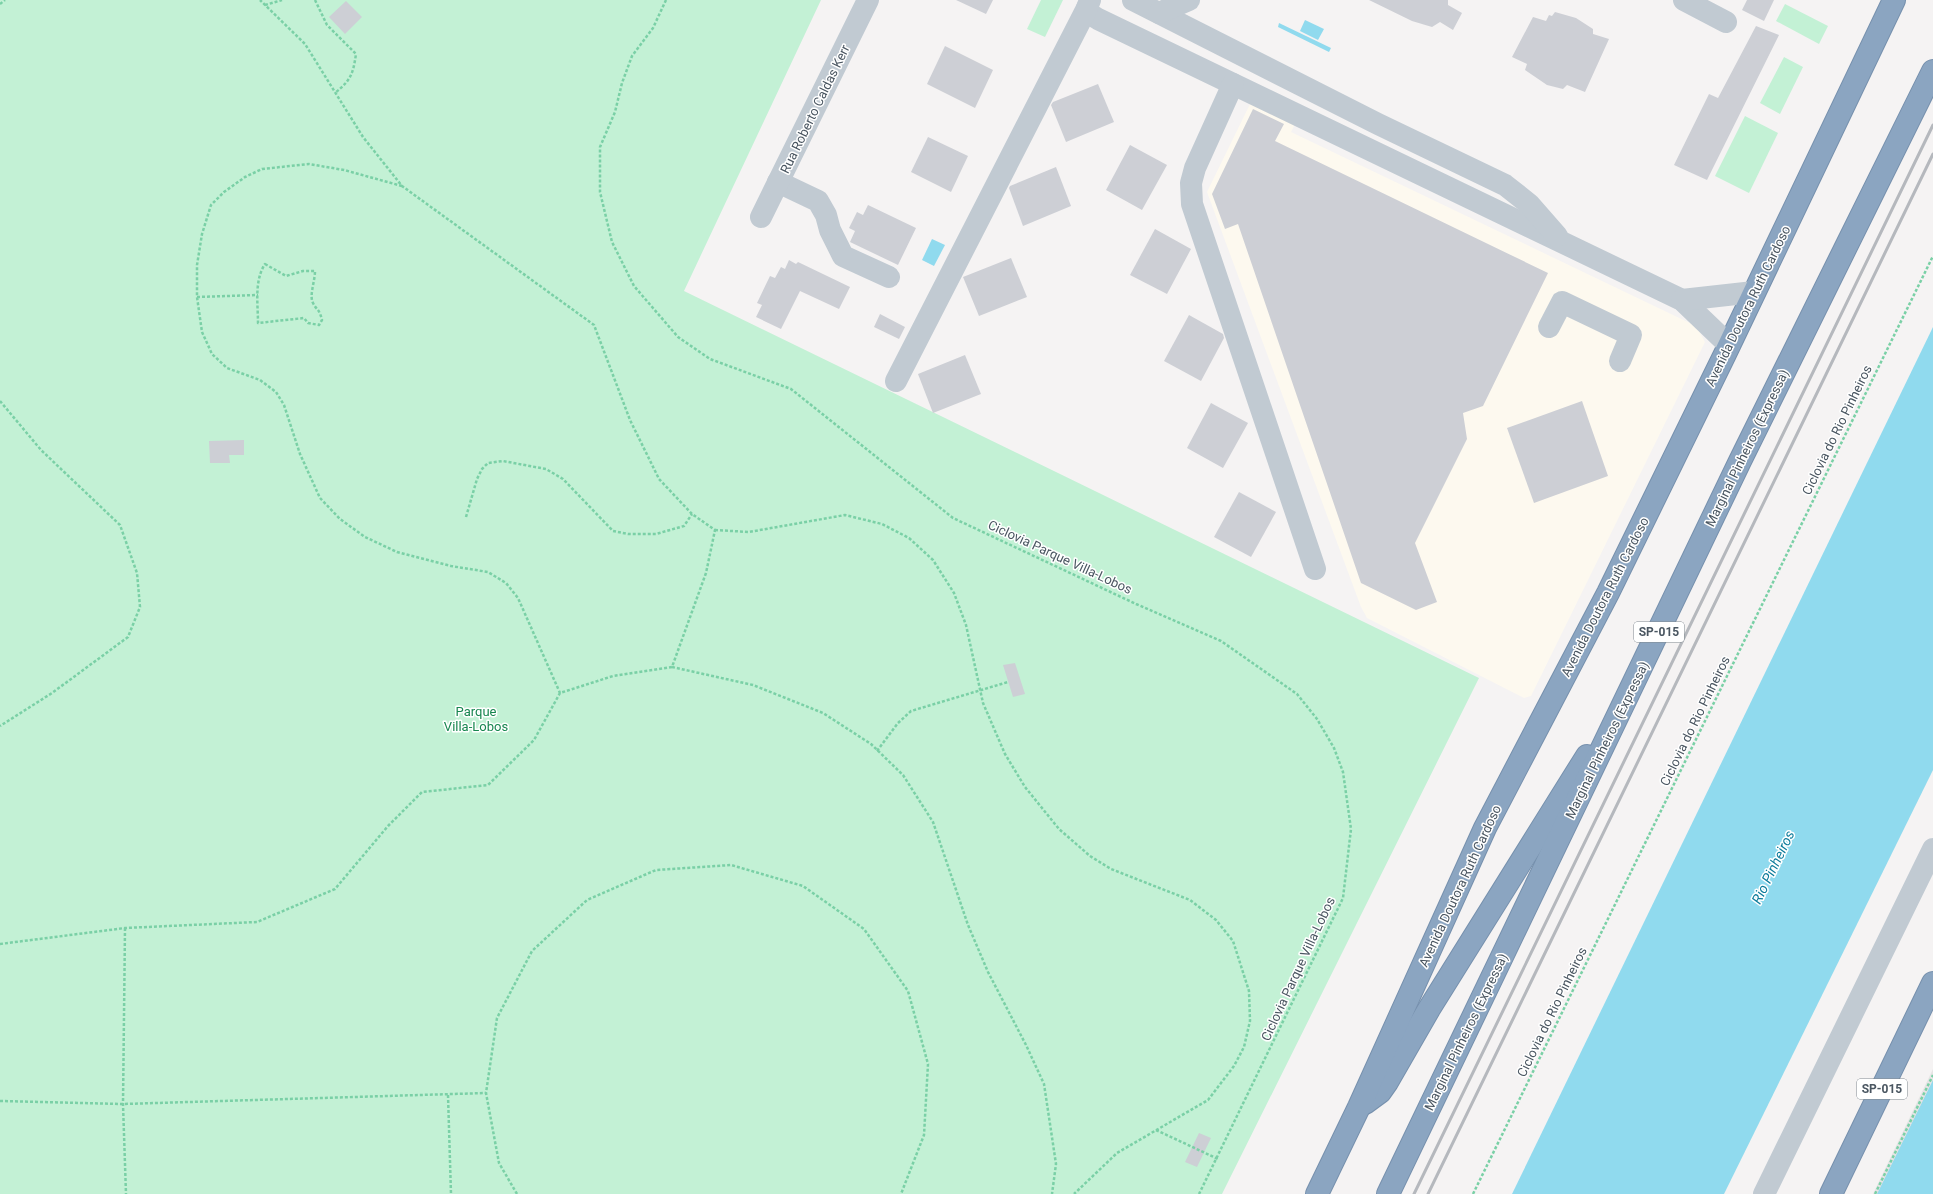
<svg xmlns="http://www.w3.org/2000/svg" width="1933" height="1194" font-family="Roboto,sans-serif">
<rect width="100%" height="100%" fill="#f5f3f3"/>
<polygon fill="#fdf9ef" points="1251,102 1296,122 1291,132 1696,326 1705,342 1531,696 1524,698 1367,618 1361,607 1207,192"/>
<polygon fill="#e6e4e5" points="1933,1069 1933,1194 1873,1194"/>
<g fill="#c3f1d5">
<polygon points="0,0 821,0 684,291 1479,678 1222,1194 0,1194"/>
<polygon points="1041,0 1063,0 1045,37 1027,29"/>
<polygon points="1785,4 1828,26 1819,44 1776,21"/>
<polygon points="1784,57 1803,67 1780,114 1760,103"/>
<polygon points="1745,116 1778,133 1749,193 1715,176"/>
</g>
<g fill="#90daee">
<polygon points="1305,20 1324,29 1318,40 1300,31"/>
<polygon points="1279,23 1331,48 1329,52 1278,27"/>
<polygon points="932,239 945,245 934,266 922,260"/>
<polygon points="1933,327 1933,770 1724,1194 1512,1194"/>
<polygon points="1933,1080 1933,1194 1877,1194 1882,1184"/>
</g>
<g fill="#cdcfd5">
<polygon points="956,0 993,0 986,14"/>
<polygon points="1369,0 1448,0 1448,5 1462,13 1453,30 1440,22 1432,27 1412,21"/>
<polygon points="1747,0 1774,0 1764,21 1742,10"/>
<polygon points="346,1 362,17 345,34 329,17"/>
<polygon points="1555,12 1576,18 1593,29 1593,34 1609,39 1585,92 1567,85 1563,89 1547,85 1525,70 1527,64 1512,57 1533,17 1546,21 1549,15 1552,16"/>
<polygon points="1756,26 1779,35 1707,180 1674,165 1709,94 1718,98"/>
<polygon points="945,46 993,70 975,108 927,84"/>
<polygon points="1098,84 1114,122 1066,142 1051,105 1053,102"/>
<polygon points="1253,109 1284,124 1275,141 1548,273 1483,406 1463,413 1467,439 1415,543 1437,602 1416,610 1361,583 1238,224 1225,229 1212,194"/>
<polygon points="928,137 968,156 951,192 911,172"/>
<polygon points="1130,145 1167,165 1142,210 1106,190"/>
<polygon points="1056,167 1071,206 1023,226 1009,188 1010,186"/>
<polygon points="868,205 916,228 898,265 850,242 855,231 849,228 857,212 863,215"/>
<polygon points="1155,229 1191,249 1167,294 1130,275"/>
<polygon points="1011,258 1027,297 979,316 963,277"/>
<polygon points="789,260 796,264 798,262 850,287 839,309 800,291 781,329 756,317 762,305 757,303 770,276 775,278 781,267 785,269"/>
<polygon points="880,314 905,327 899,339 874,327"/>
<polygon points="1189,315 1223,334 1224,338 1201,381 1164,361"/>
<polygon points="965,355 981,394 933,413 918,374"/>
<polygon points="1582,401 1608,476 1534,503 1507,428"/>
<polygon points="1211,403 1248,423 1223,468 1187,448"/>
<polygon points="244,440 244,455 229,455 230,463 210,463 209,441"/>
<polygon points="1239,492 1276,512 1251,557 1214,537"/>
<polygon points="1015,663 1025,694 1013,697 1003,665"/>
<polygon points="1199,1133 1211,1138 1197,1167 1185,1162"/>
</g>
<g fill="none" stroke-linecap="round" stroke-linejoin="round">
<defs>
<g id="highway">
<polyline points="1365,1103 1380,1092 1387,1082 1429,1009 1587,756"/>
<polyline points="1317,1194 1359,1107 1485,828 1608,593 1725,354 1894,0"/>
<polyline points="1388,1194 1740,461 1933,71"/>
<polyline points="1831,1194 1933,983"/>
</g>
</defs>
<use href="#highway" stroke="#7690ad" stroke-width="24"/>
<g stroke="#7ad0a6" stroke-width="2.5" stroke-dasharray="3 2" stroke-linecap="butt">
<path d="M315 0 327 25 356 54C353 74 351 80 335 93"/>
<polyline points="666,0 653,28 632,56 622,83 615,112 600,147 600,192 612,242 634,286 678,337 710,359 791,389 953,518 1136,604 1221,641 1297,694 1317,719 1334,748 1343,772 1351,829 1343,898 1199,1194"/>
<polyline points="0,4 5,0"/>
<polyline points="265,5 282,0"/>
<polyline points="402,186 344,170 309,164 262,169 245,177 224,192 211,205 202,234 197,265 197,297 202,332 212,354 227,368 260,380 276,392 284,405 300,454 320,498 340,519 365,537 397,552 451,566 488,572 506,583 518,598 560,693"/>
<path d="M265 264 286 276 303 271H315C315 281 309 296 313 303 317 311 319 308 322 320L319 325 308 323 304 318 258 323C258 304 254 281 265 264Z"/>
<polyline points="197,297 258,295"/>
<polyline points="0,401 41,450 120,525 137,573 140,607 128,637 52,693 0,726"/>
<polyline points="466,517 477,479 482,469 488,463 503,461 546,469 563,479 613,531 628,534 656,534 684,526 692,514"/>
<polyline points="715,530 749,532 845,515 882,524 909,538 933,560 954,593 966,625 983,703 1005,754 1025,787 1059,829 1090,856 1111,869 1190,900 1216,920 1233,941 1249,991 1250,1021 1244,1047 1234,1066 1208,1100 1117,1153 1074,1194"/>
<polyline points="672,667 753,685 823,713 871,744 903,775 933,822 968,925 988,972 1026,1045 1044,1084 1056,1164 1052,1194"/>
<polyline points="877,751 898,723 911,711 1008,682"/>
<polyline points="125,928 123,1104 126,1194"/>
<polyline points="0,944 125,928 257,922 335,889 388,826 422,792 488,785 534,740 560,693 613,676 672,667 706,573 715,530 692,514 659,479 630,420 594,325 402,186 363,137 305,44 260,0"/>
<polyline points="448,1095 451,1194"/>
<polyline points="0,1101 123,1104 486,1093"/>
<polyline points="1156,1130 1218,1159"/>
<polyline points="517,1194 499,1163 486,1093 497,1018 532,951 587,900 656,870 731,865 803,886 864,929 908,991 928,1064 924,1135 901,1194"/>
<polyline points="1473,1194 1933,256"/>
<polyline points="1875,1194 1933,1075"/>
</g>
<g stroke="#c1cad2" stroke-width="22">
<polyline points="1090,0 1087,8 1090,14 1098,19 1682,300 1729,345"/>
<polyline points="1133,0 1378,124 1505,185 1529,204 1557,236"/>
<polyline points="1684,0 1726,22"/>
<polyline points="1159,13 1189,0"/>
<polyline points="1233,84 1195,168 1191,183 1192,204 1315,569"/>
<polyline points="778,182 818,201 826,215 830,230 843,256 889,277"/>
<polyline points="761,217 868,0"/>
<polyline points="1682,300 1754,292"/>
<polyline points="1549,327 1562,302 1631,335 1620,361"/>
<polyline points="896,381 1087,8"/>
<polyline points="1764,1194 1933,849"/>
</g>
<use href="#highway" stroke="#8ba5c1" stroke-width="22"/>
<g stroke="#b5b8bd" stroke-width="3">
<polyline points="1414,1194 1933,125"/>
<polyline points="1428,1194 1933,154"/>
</g>
</g>
<g text-anchor="middle" dominant-baseline="central" stroke-width="3" stroke-linejoin="round" paint-order="stroke">
<g fill="#fff" stroke="#808990" stroke-width="1">
<rect x="1634" y="622" width="50" height="20" rx="3"/>
<rect x="1857" y="1079" width="50" height="20" rx="3"/>
</g>
<g font-size="12" font-weight="bold" fill="#4a5661">
<text x="1659" y="632">SP-015</text>
<text x="1882" y="1089">SP-015</text>
</g>
<g font-size="13" fill="#4a5661" stroke="#fff">
<text transform="translate(815 109) rotate(-64)">Rua Roberto Caldas Kerr</text>
<text transform="translate(1748 306) rotate(-64)">Avenida Doutora Ruth Cardoso</text>
<text transform="translate(1837 430) rotate(-64)">Ciclovia do Rio Pinheiros</text>
<text transform="translate(1747 448) rotate(-64)">Marginal Pinheiros (Expressa)</text>
<text transform="translate(1060 557) rotate(25)">Ciclovia Parque Villa-Lobos</text>
<text transform="translate(1605 597) rotate(-63)">Avenida Doutora Ruth Cardoso</text>
<text transform="translate(1695 721) rotate(-64)">Ciclovia do Rio Pinheiros</text>
<text transform="translate(1607 740) rotate(-64)">Marginal Pinheiros (Expressa)</text>
<text transform="translate(1460 886) rotate(-65)">Avenida Doutora Ruth Cardoso</text>
<text transform="translate(1298 969) rotate(-65)">Ciclovia Parque Villa-Lobos</text>
<text transform="translate(1552 1012) rotate(-64)">Ciclovia do Rio Pinheiros</text>
<text transform="translate(1466 1032) rotate(-64)">Marginal Pinheiros (Expressa)</text>
</g>
<g font-size="13" fill="#17864f" stroke="#fff">
<text x="476" y="711">Parque<tspan x="476" dy="15">Villa-Lobos</tspan></text>
</g>
<g font-size="14" font-style="italic" fill="#0c7c9b" stroke="#fff">
<text transform="translate(1773 867) rotate(-64)">Rio Pinheiros</text>
</g>
</g>
</svg>
